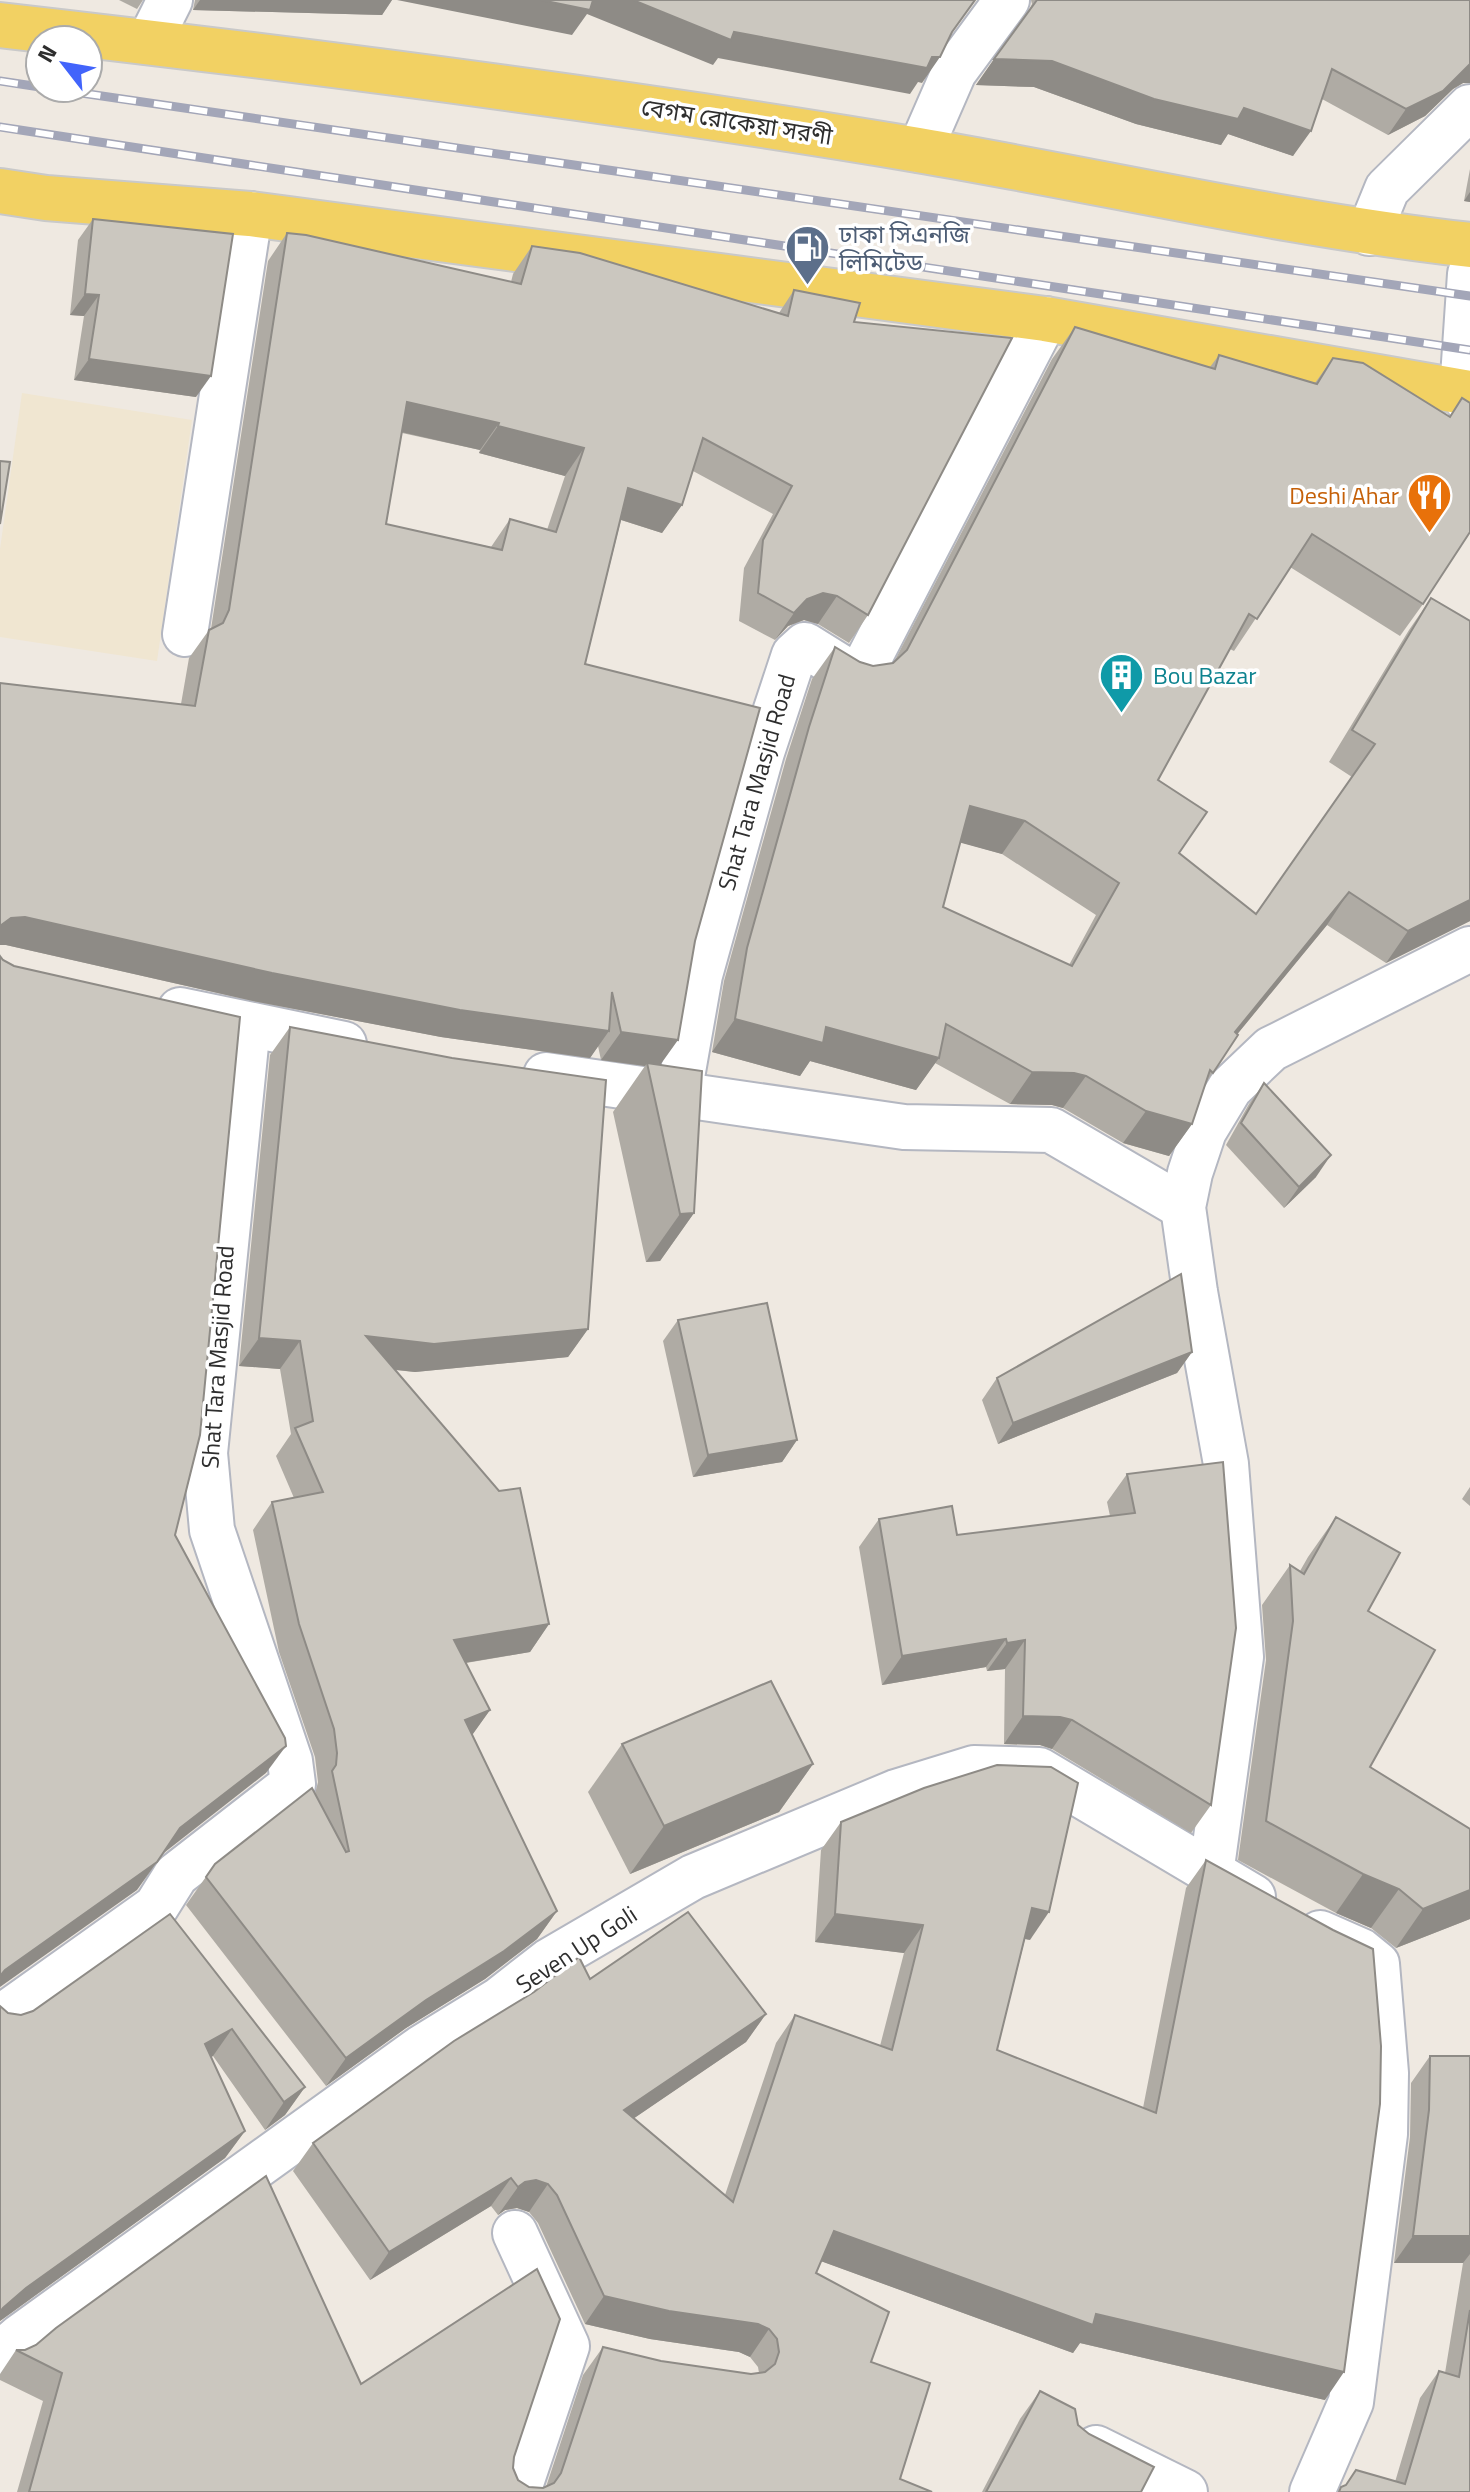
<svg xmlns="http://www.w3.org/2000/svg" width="1470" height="2492" font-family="'Titillium Web','Noto Sans Bengali',sans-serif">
<rect width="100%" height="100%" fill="#efe9e1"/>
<polygon fill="#f0e6d1" points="22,393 192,420 157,661 0,637 0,549"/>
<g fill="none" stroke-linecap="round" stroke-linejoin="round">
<defs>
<g id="street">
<polyline points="149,42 170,0"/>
<polyline points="920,150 954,72 1007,0"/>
<polyline points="1369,233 1387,189 1470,107"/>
<polyline points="1470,274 1462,392 1470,404"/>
<polyline points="185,634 250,214"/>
<polyline points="180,1010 344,1044"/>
<polyline points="546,1075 904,1127 1051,1130 1183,1207"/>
<polyline points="679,1094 700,975 762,752 794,655 805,645 850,673 859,673 865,666 1045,319"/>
<polyline points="1211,1874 1241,1657 1226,1464 1195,1292 1183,1207 1190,1173 1204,1131 1230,1088 1271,1049 1470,949"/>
<polyline points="0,2018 156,1907 176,1875 293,1784 290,1761 212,1530 205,1453 248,1025"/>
<polyline points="515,2233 567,2346 518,2492"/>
<polyline points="0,2354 21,2336 421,2048 499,2000 549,1961 693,1877 896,1792 974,1768 1039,1770 1253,1897"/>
<polyline points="1096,2448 1185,2492"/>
<polyline points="1312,2492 1351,2402 1385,2134 1386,2073 1377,1964 1361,1951 1320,1933"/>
</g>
<g id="primary">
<path d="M0 25C307 60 613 99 918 150 1102 181 1284 224 1470 245"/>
<polyline points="0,191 46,198 250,214 1045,319 1470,393"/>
</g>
</defs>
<use href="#street" stroke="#b4b7c1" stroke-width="48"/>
<use href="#primary" stroke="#c9c9c9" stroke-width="48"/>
<use href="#street" stroke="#fff" stroke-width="44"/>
<use href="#primary" stroke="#f2d163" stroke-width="44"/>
<defs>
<g id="rail">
<polyline points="0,81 40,87"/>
<polyline points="47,88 1470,296"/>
<polyline points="0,127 1470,350"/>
</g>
</defs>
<use href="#rail" stroke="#a3a6b8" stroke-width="9"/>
<use href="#rail" stroke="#fff" stroke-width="6" stroke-dasharray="18" stroke-linecap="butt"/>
</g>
<g fill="#afaba4" fill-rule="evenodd">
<polygon points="119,0 143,0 137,9"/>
<polygon points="195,0 392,0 382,15 193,10"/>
<polygon points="1031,0 1470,0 1463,83 1453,89 1425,116 1388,135 1322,99 1293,156 1228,134 1221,145 1136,124 1034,87 976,85 1028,12 1032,4"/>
<polygon points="1470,169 1470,202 1464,201"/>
<polygon points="93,219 196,397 74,380 84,316 70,315 78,240"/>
<path d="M287 233 511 282 513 274 532 246 779 313 794 290 854 322 868 615 849 643 818 624 804 620 788 626 775 640 739 621 744 568 773 514 693 471 682 505 662 533 621 520 585 664 660 1065 694 1213 660 1261 646 1262 613 1112 645 1066 601 1060 598 1046 590 1058 441 1037 253 1001 6 945H0V683L181 704 189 658 209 630 211 629 268 261ZM402 433 480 450 479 453 565 476 547 530 510 519 491 547 386 524Z"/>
<path d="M1075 327 1210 367 1219 355 1315 383 1333 358 1449 417 1462 398 1423 604 1400 636 1290 567 1234 651 1230 649 1158 780 1179 853 1256 914 1352 777 1329 762 1409 630 1431 598 1470 621V921L1386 963 1327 925 1237 1034 1238 1035 1205 1084 1192 1124 1169 1156 1123 1143 1063 1108 1052 1105 1010 1104 935 1063 916 1090 810 1061 800 1076 712 1052 724 981 786 759 812 679 835 647 860 662 873 666 893 663 895 660 1052 359ZM960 842 1002 854 1096 915 1069 965 943 907Z"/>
<polygon points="290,1027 588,1329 568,1357 415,1372 395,1370 549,1624 530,1652 466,1663 490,1710 472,1735 557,1911 537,1939 485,1979 406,2028 326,2086 186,1905 215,1864 315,1794 318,1782 315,1757 279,1652 253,1530 272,1502 294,1498 276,1456 291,1434 280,1369 239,1366 270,1055"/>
<polygon points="1264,1083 1316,1177 1284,1208 1226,1145 1249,1104"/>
<polygon points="678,1320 797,1440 782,1462 693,1477 663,1341"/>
<polygon points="1192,1352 1177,1373 998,1444 982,1400 997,1378"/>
<polygon points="1127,1474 1211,1805 1191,1833 1052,1749 1040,1745 1004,1744 1005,1669 987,1671 986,1667 882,1685 859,1547 879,1519 957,1535 1110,1516 1107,1502"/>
<polygon points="1470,1487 1470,1506 1462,1499"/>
<polygon points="1336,1517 1368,1611 1370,1767 1470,1919 1396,1948 1371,1928 1336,1913 1238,1860 1266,1660 1262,1605 1290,1565 1300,1571 1308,1557"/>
<polygon points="622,1744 813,1764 779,1812 630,1874 588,1792"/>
<polygon points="841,1822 1030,1940 1025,1939 997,2050 1143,2108 1186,1888 1206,1860 1325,2400 1080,2343 1073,2353 821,2261 816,2273 871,2362 900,2479 932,2492 17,2492 43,2401 0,2380 0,2374 16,2350 361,2384 514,2457 513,2468 518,2480 529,2487 543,2488 546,2487 583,2375 603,2347 661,2361 751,2374 759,2373 758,2367 750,2357 739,2352 650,2339 585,2324 538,2223 529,2212 517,2208 505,2210 498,2215 491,2206 370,2280 293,2171 313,2143 590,1979 766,2014 746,2042 634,2118 725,2195 776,2043 795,2015 880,2046 904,1953 815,1942 821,1850"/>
<polygon points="170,1914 305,2087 285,2115 265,2130 213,2056 211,2057 245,2131 225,2158 0,2321 0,2006 8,2013 21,2015 33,2011"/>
<polygon points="1430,2056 1470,2056 1470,2492 1338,2492 1341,2487 1395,2482 1420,2398 1439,2371 1445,2373 1463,2263 1394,2263 1410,2137 1411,2083"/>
<polygon points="1040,2391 1078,2425 1141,2492 982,2492 1020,2419"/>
</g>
<g fill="#8e8b86">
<polygon points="200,0 392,0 382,15 193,10"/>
<polygon points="397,0 633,0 734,32 940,57 922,83 918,82 910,94 718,58 713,65 587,14 572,35"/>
<polygon points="994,59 1052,61 1244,108 1311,131 1293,156 1228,134 1221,145 1136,124 1034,87 976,85"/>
<polygon points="1470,64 1470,83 1463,83 1453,89 1425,116 1388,135 1406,109"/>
<polygon points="1470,192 1470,202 1464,201"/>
<polygon points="85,294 99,295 84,316 70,315"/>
<polygon points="89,359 211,376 196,397 74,380"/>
<polygon points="407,402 499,423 480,450 388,429"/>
<polygon points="498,426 584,448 565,476 479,453"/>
<polygon points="628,488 682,505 662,533 609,516"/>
<polygon points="823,593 837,596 818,624 804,620 788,626 775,640 794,613 807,599"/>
<polygon points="970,806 1025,821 1002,854 947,839"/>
<polygon points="1349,892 1327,925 1212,1065 1235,1032"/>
<polygon points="1470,900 1470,921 1386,963 1408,931"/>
<polygon points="25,917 609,1031 590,1058 441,1037 253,1001 6,945 0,945 0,926 11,918"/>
<polygon points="735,1019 826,1027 939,1058 916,1090 810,1061 800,1076 712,1052"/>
<polygon points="621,1032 678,1040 658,1068 647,1063 645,1066 601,1060"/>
<polygon points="1032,1072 1074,1073 1086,1076 1063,1108 1052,1105 1010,1104"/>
<polygon points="1146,1111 1192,1124 1169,1156 1123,1143"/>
<polygon points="1331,1155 1316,1177 1284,1208 1299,1187"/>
<polygon points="694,1213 660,1261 646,1262 680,1214"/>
<polygon points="588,1329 568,1357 415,1372 346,1364 366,1336"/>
<polygon points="259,1338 300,1341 280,1369 239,1366"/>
<polygon points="1192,1352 1177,1373 998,1444 1013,1423"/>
<polygon points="797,1440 782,1462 693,1477 708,1455"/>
<polygon points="549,1624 530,1652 434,1668 454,1640"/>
<polygon points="1006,1639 986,1667 882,1685 902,1656"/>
<polygon points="1025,1640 1005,1669 987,1671 1007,1643"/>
<polygon points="490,1710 470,1738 465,1720"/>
<polygon points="1023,1716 1060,1717 1072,1720 1052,1749 1040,1745 1004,1744"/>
<polygon points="286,1746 266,1773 160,1856 180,1828"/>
<polygon points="813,1764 779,1812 630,1874 664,1826"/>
<polygon points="157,1862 137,1890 0,1987 0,1976 5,1970"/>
<polygon points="1363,1874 1399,1889 1371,1928 1336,1913"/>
<polygon points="1470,1890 1470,1919 1396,1948 1423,1909"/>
<polygon points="1032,1908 1049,1912 1030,1940 1013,1936"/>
<polygon points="557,1911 537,1939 485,1979 406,2028 326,2086 346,2058 426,2000"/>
<polygon points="835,1914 923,1925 904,1953 815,1942"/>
<polygon points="766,2014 746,2042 605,2138 624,2110"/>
<polygon points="232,2029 213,2056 186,2072 205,2044"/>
<polygon points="305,2087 285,2115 265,2130 284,2102"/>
<polygon points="245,2131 225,2158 0,2321 0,2312 3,2308 26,2288"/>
<polygon points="511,2178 491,2206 370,2280 389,2252"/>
<polygon points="536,2180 548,2184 529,2212 517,2208 505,2210 498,2215 518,2187 525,2182"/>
<polygon points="834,2231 1096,2314 1344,2372 1325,2400 1080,2343 1073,2353 815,2259"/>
<polygon points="1413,2236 1470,2236 1470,2254 1463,2263 1394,2263"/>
<polygon points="604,2296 758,2324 769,2329 750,2357 739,2352 650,2339 585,2324"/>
</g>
<g fill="#cbc7bf" stroke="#8e8b86" stroke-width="2" fill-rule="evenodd">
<polygon points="541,0 593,0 590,10"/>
<polygon points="633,0 975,0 952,32 940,57 932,57 927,68 734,32 731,40"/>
<polygon points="1037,0 1470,0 1470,64 1443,91 1406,109 1332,69 1311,131 1244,108 1238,119 1154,99 1052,61 994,59"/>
<polygon points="93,219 233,234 211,376 89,359 99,295 85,294"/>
<path d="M287 233 306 235 521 284 532 246 580 253 788 316 794 290 860 303 854 322 1012 338 868 615 837 596 823 593 807 599 794 613 758 593 763 540 792 486 703 438 682 505 628 488 585 664 760 708 695 941 678 1040 621 1032 612 992 609 1031 460 1010 272 973 25 917 11 918 0 926V683L195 706 209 630 223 623 229 610ZM407 402 499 423 498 426 584 448 556 532 510 519 502 550 386 524Z"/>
<path d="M1075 327 1215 369 1219 355 1317 384 1333 358 1363 363 1450 417 1462 398 1470 403V532L1423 604 1312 534 1257 619 1249 614 1158 780 1207 812 1179 853 1256 914 1375 744 1352 730 1431 598 1470 621V900L1408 931 1349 892 1235 1032 1238 1035 1213 1073 1210 1070 1192 1124 1146 1111 1086 1076 1074 1073 1032 1072 946 1024 939 1058 826 1027 823 1043 735 1019 747 948 809 727 835 647 860 662 873 666 893 663 907 650ZM970 806 1025 821 1119 883 1072 966 943 907Z"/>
<polygon points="0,461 10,462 0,524"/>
<polygon points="0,956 3,960 14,966 240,1017 200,1435 175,1535 285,1738 286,1746 180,1828 157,1862 5,1970 0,1976"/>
<polygon points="290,1027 452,1058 606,1080 588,1329 434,1344 366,1336 499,1491 520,1488 549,1624 454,1640 490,1710 465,1720 557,1911 504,1951 426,2000 346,2058 206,1877 215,1864 312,1788 346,1852 349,1851 332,1771 336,1765 337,1753 334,1729 299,1624 272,1502 323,1492 295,1428 313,1421 300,1341 259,1338"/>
<polygon points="647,1063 702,1071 694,1213 680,1214"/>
<polygon points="1264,1083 1331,1155 1299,1187 1241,1123"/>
<polygon points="1181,1274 1192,1352 1013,1423 997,1378"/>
<polygon points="767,1303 797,1440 708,1455 678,1320"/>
<polygon points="1223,1462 1236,1628 1211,1805 1072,1720 1060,1717 1023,1716 1025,1640 1007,1643 1006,1639 902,1656 879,1519 952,1506 957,1535 1135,1513 1127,1474"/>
<polygon points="1336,1517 1400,1553 1368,1611 1435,1650 1370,1767 1470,1829 1470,1890 1423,1909 1399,1889 1363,1874 1266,1821 1293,1621 1290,1565 1304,1574"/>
<polygon points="771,1681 813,1764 664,1826 622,1744"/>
<polygon points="997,1765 1051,1767 1078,1783 1049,1912 1032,1908 997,2050 1156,2113 1206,1860 1333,1930 1373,1949 1381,2046 1380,2104 1344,2372 1096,2314 1093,2325 834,2231 816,2273 889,2312 871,2362 930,2383 900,2479 932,2492 29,2492 62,2373 16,2350 25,2350 36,2345 56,2328 266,2176 361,2384 537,2269 560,2319 514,2457 513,2468 518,2480 529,2487 543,2488 554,2483 561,2473 603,2347 661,2361 751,2374 765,2372 775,2364 779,2352 777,2339 769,2329 758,2324 669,2311 604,2296 557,2195 548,2184 536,2180 525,2182 518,2187 511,2178 389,2252 313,2143 454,2041 534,1992 579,1957 590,1979 688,1912 766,2014 624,2110 733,2202 795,2015 892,2050 923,1925 835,1914 841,1822 924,1788"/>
<polygon points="170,1914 305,2087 284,2102 232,2029 205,2044 245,2131 26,2288 3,2308 0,2312 0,2006 8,2013 21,2015 33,2011"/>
<polygon points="1430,2056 1470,2056 1470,2236 1413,2236 1429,2110"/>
<polygon points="1470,2310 1470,2492 1339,2492 1341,2487 1346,2485 1356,2470 1405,2484 1439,2371 1459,2377"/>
<polygon points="1040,2391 1075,2409 1078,2425 1089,2434 1154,2467 1141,2492 986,2492"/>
</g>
<defs>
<symbol id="fuel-pin" viewBox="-11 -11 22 30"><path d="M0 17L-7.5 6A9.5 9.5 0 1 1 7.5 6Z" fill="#5c6f8a" stroke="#fff"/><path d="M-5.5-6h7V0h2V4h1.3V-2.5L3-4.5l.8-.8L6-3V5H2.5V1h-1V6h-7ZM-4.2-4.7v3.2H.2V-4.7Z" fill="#fff"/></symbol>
<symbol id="restaurant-pin" viewBox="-11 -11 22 30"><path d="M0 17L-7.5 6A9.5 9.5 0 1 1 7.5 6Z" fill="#e8710a" stroke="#fff"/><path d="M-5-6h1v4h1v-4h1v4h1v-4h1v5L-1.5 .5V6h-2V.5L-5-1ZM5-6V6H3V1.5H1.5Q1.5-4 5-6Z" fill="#fff"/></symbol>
<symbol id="building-pin" viewBox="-11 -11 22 30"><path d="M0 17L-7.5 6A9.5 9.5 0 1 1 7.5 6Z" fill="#0f9aa8" stroke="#fff"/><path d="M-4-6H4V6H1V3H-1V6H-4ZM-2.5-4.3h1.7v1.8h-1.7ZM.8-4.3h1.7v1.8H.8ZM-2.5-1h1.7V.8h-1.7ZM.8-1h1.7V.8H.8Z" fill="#fff"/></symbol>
</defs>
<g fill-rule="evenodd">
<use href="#fuel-pin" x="782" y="222" width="51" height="69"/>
<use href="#restaurant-pin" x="1404" y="470" width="51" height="69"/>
<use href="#building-pin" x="1096" y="650" width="51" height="69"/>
</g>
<g text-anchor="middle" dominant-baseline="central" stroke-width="7" stroke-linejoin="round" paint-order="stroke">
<g font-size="24" fill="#2e2e2e" stroke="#fff">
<text transform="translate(737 121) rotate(9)">বেগম রোকেয়া সরণী</text>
<text transform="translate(756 782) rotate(-74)">Shat Tara Masjid Road</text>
<text transform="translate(217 1357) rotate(-86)">Shat Tara Masjid Road</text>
<text transform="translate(576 1949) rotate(-33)">Seven Up Goli</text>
</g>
<g font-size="24" fill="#4e5e75" stroke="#fff" text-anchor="start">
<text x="839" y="234">ঢাকা সিএনজি<tspan x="839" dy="28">লিমিটেড</tspan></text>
</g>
<g font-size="24" fill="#c56008" stroke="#fff" text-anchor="end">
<text x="1399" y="495">Deshi Ahar</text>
</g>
<g font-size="24" fill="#0d838f" stroke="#fff" text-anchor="start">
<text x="1153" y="675">Bou Bazar</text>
</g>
</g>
<g transform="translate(64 64) rotate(301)"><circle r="38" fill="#ffffff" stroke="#ababab" stroke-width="2"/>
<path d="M0-6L14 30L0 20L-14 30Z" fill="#4264fb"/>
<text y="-12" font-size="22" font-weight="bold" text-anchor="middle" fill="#2e2e2e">N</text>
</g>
</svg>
